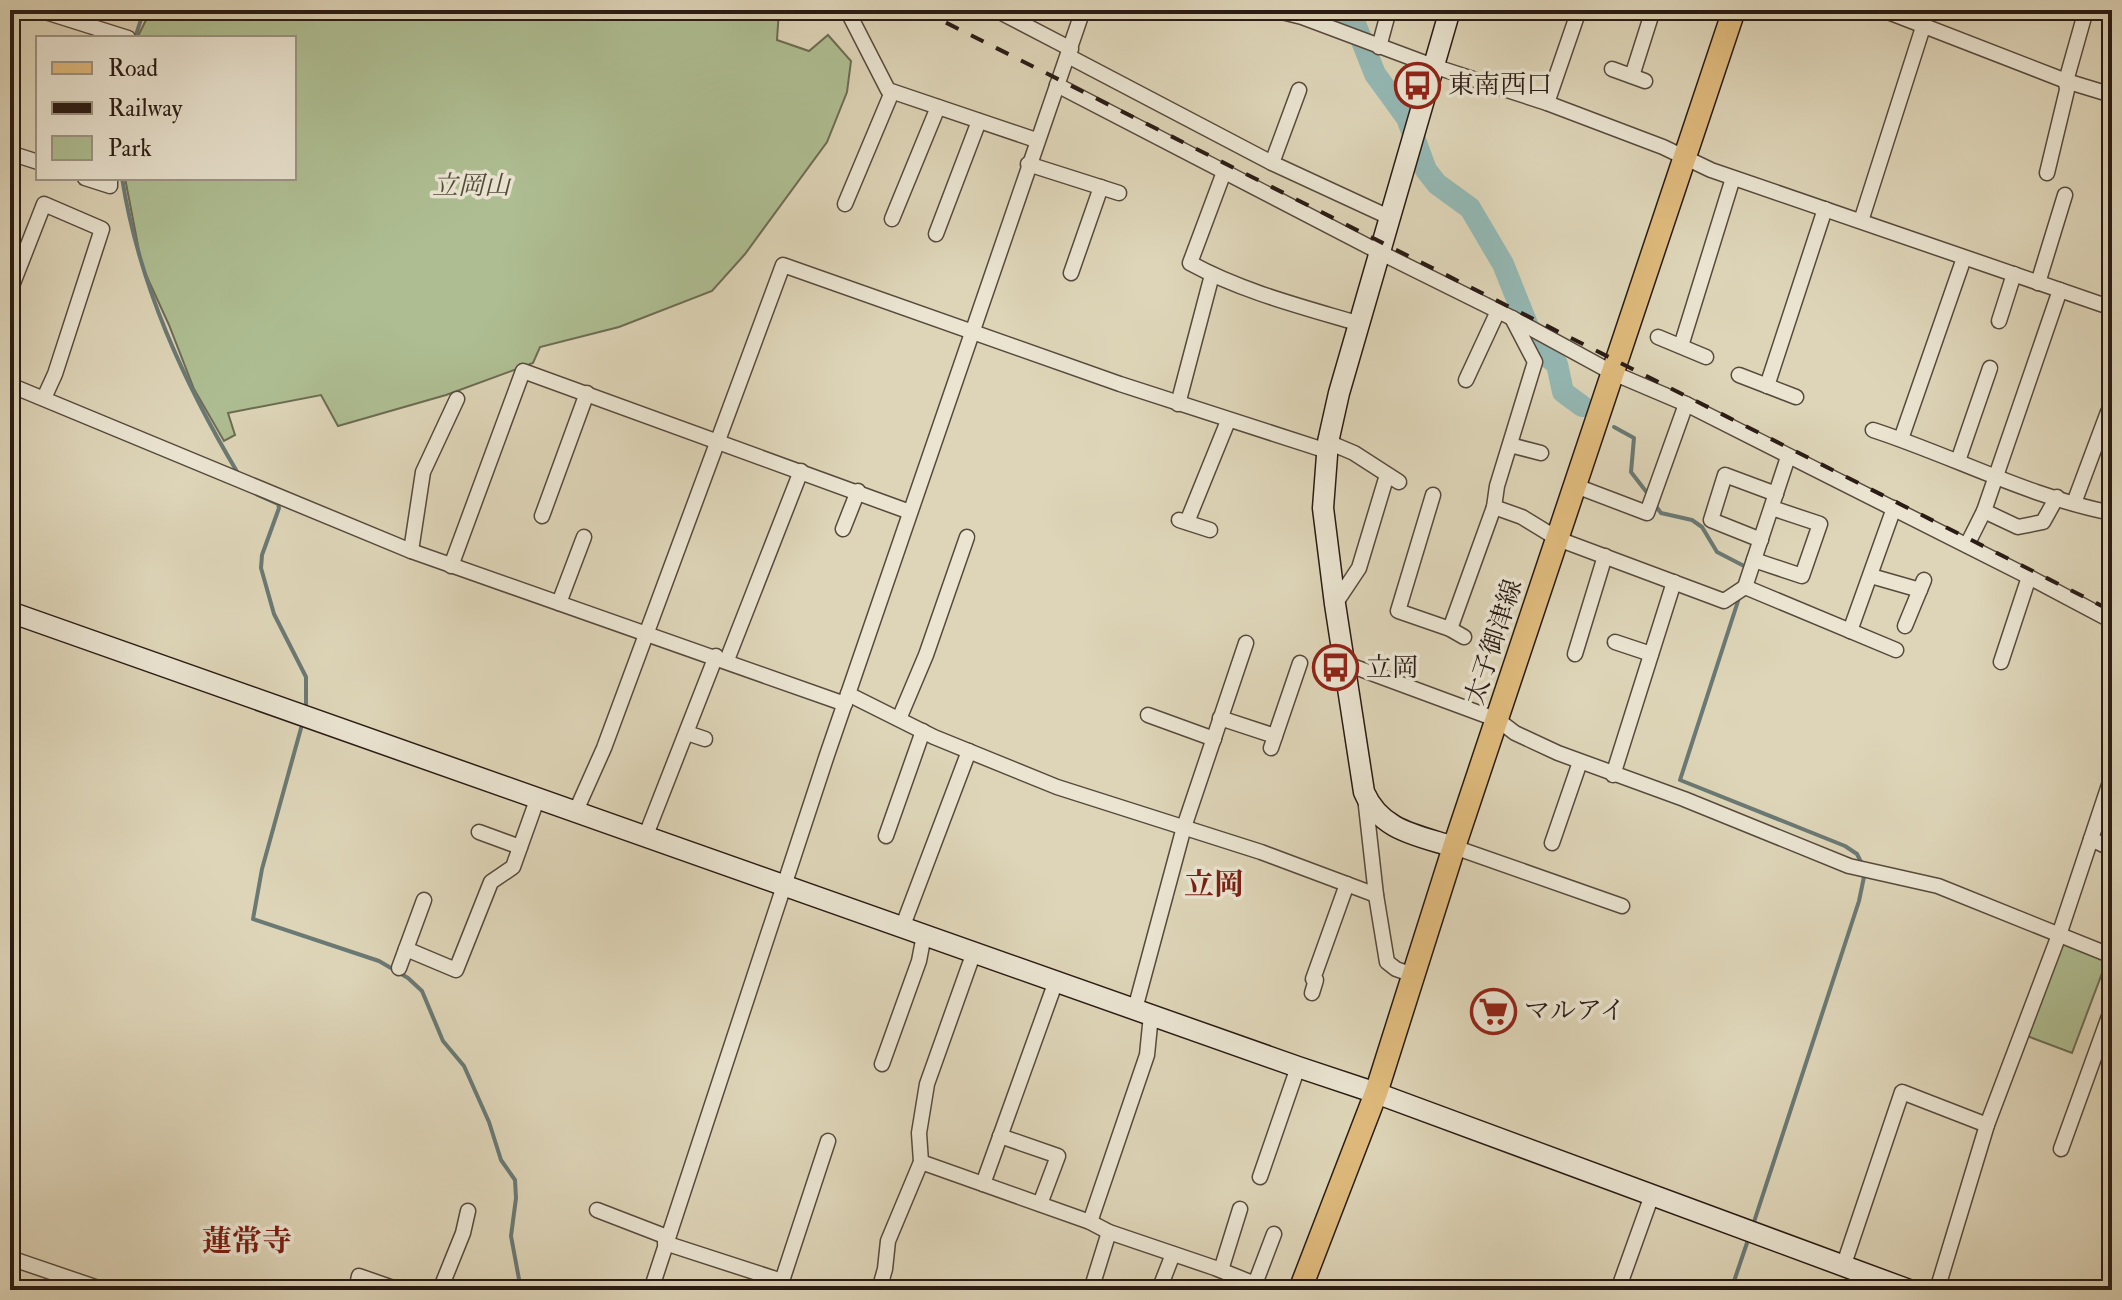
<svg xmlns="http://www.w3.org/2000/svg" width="2122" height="1300" font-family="'IM FELL Double Pica','Noto Serif JP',serif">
<rect width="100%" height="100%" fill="#ded5b8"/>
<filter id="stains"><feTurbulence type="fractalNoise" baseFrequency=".0025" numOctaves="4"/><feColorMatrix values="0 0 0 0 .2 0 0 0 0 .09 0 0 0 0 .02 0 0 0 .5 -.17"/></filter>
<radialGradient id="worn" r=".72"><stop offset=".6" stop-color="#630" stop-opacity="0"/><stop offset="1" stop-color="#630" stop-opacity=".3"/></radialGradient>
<g fill="#aebe92" stroke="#6c6c53" stroke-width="2">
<polygon points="151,10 779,10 777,40 809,51 828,35 851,61 847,92 827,142 745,254 712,291 619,327 540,347 533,363 446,395 338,426 321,395 228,413 235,435 224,441 194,389 169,325 142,266 125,178 294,178 294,38 137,38"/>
<polygon points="2061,942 2107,960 2072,1053 2027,1036"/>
</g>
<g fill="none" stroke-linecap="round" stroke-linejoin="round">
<g stroke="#6a7974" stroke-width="4">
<polyline points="135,38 144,10"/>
<path d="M122 178C139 285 184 383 239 475"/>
<polyline points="1614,427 1634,438 1631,472 1648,494"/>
<polyline points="258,495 278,504 279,508 262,555 261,568 274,614 306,677 306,709"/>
<polyline points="1655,505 1661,513 1692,520 1702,527 1717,552 1746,567"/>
<polyline points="1739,598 1680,780 1845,846 1857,854 1862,864"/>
<polyline points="303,721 262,869 253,919 379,961 408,978 422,991 443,1041 464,1066 489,1122 501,1160 515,1180 516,1198 511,1236 521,1290"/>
<polyline points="1753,1225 1859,901 1865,872"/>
<polyline points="1731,1290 1749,1237"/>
</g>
<polyline stroke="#94b8b4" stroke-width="22" points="1341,10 1354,21 1375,74 1407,118 1426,170 1437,184 1470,208 1503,264 1537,349 1557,364 1563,392 1582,406"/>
<defs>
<g id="street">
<polyline points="39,10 128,38"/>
<polyline points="847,10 888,90 1036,140"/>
<polyline points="996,10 1071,49"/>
<polyline points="1274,10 1302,17 1433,66 1547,103 1663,147 1711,170 2112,308"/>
<polyline points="1883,10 2066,81 2112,95"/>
<polyline points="1379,47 1389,10"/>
<polyline points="1068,56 1272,163 1391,218"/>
<polyline points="1612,69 1645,81"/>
<polyline points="1632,76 1653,10"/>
<polyline points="1057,85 1381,253 1512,318 1613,373 1686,404 2029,577 2112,621"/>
<polyline points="1547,103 1579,10"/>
<polyline points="10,153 38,162"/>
<polyline points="1272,163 1299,90"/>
<polyline points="1028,164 1119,193"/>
<path d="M1224 172 1190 263C1243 292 1303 307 1360 324"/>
<polyline points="2047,173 2067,90 2066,81 2086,10"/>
<polyline points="85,178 110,186 110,178"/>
<polyline points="845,204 892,92"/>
<polyline points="892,219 938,107"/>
<polyline points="1861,221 1924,24"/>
<polyline points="936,234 979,121"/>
<polyline points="1071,273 1101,187"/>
<polyline points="2038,283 2065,195"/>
<polyline points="10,291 44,204 102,229 55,374 44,398"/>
<polyline points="1999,321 2014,274"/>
<polyline points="1658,337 1706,357"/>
<polyline points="1681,346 1733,178"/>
<polyline points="1739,375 1796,397"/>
<polyline points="1466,380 1498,311"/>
<polyline points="10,385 411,551 845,704"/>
<polyline points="1767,386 1825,209"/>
<polyline points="1178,404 1212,275"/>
<path d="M1873 430C1953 456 2029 497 2112 513"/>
<polyline points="1901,439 1964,258"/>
<polyline points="1328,442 1354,453 1399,482"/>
<polyline points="1510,445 1541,453"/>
<polyline points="1958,461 1990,368"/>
<polyline points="1576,486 1647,513 1686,404"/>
<polyline points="1433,495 1398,611 1450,629 1464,637"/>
<polyline points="2074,503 2108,412 2112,408"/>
<polyline points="1494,507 1522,517 1558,539 1724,601 1745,587 1788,457"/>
<polyline points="1984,511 2018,527 2043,522 2057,497"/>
<polyline points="542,516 587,393"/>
<polyline points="1179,520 1210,530"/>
<polyline points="1187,522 1228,421"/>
<polyline points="843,529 858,491"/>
<polyline points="1761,540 1711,520 1725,475 1776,494"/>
<polyline points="1967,545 1984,511 2060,290"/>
<polyline points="411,551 423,472 457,399"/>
<polyline points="1754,560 1802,576 1820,524 1772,508"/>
<polyline points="451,566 523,371 910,512"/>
<polyline points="1871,576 1920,590"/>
<polyline points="1745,587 1896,650"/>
<polyline points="559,603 584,537"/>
<polyline points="1335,604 1359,568 1387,475"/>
<polyline points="1905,626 1924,580"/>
<polyline points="1450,629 1494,507 1497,486 1535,362 1512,318"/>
<polyline points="1850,631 1894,508"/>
<polyline points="1615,642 1651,654"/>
<polyline points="1575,654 1605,556"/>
<polyline points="727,660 801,471"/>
<polyline points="2001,662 2029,577"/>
<polyline points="1344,663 1498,720 1515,733 1558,753 1684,799 1849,866 1938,886 2112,956"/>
<polyline points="848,694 934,737 1057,787 1261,852 1376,895"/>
<polyline points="1148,715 1214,739"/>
<polyline points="1220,718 1275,736"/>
<polyline points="899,719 926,655 967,537"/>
<polyline points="687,733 705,739"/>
<polyline points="1271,748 1300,663"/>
<polyline points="1613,775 1674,582"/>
<polyline points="1365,797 1376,895 1387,962 1396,969 1413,975"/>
<polyline points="575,813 604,748 783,265 1120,384 1327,451"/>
<polyline points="479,832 520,847"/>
<polyline points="646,835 716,656"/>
<polyline points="886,836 923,731"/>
<polyline points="2091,839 2112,849"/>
<polyline points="1552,843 1580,762"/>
<polyline points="1454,847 1622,906"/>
<polyline points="902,928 969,751"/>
<polyline points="406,949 456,970 491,882 513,867 538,797"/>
<polyline points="399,968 424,900"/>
<polyline points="1312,993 1316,980 1313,979 1347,884"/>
<polyline points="1135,1009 1184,827 1246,643"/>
<polyline points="882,1064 919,961 924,935"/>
<polyline points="1000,1136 1058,1156 1040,1204"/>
<polyline points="2061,1149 2112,1008"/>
<polyline points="921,1162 1090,1222 1109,1232 1215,1268 1270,1290"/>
<polyline points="1260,1177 1298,1067"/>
<polyline points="983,1184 1056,981"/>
<polyline points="597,1210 667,1237"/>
<polyline points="1090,1222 1147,1055 1151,1015"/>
<polyline points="665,1243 782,1281"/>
<polyline points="10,1258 104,1290"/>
<polyline points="1844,1264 1902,1092 1987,1125"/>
<polyline points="1221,1270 1240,1209"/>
<polyline points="1255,1284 1274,1234"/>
<polyline points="356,1290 359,1276 399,1290"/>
<polyline points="440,1290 463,1233 468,1211"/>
<polyline points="651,1290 827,755 1083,10"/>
<polyline points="779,1290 828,1141"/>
<polyline points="879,1290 885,1269 888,1241 921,1162 919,1133 927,1084 974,952"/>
<polyline points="1091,1290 1109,1232"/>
<polyline points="1159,1290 1173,1254"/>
<polyline points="1618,1290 1652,1195"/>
<polyline points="1937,1290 1987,1125 2059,935 2112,776"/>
</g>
<g id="secondary">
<path d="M1450 10 1339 393 1328 442 1323 508 1335 604 1364 792C1381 831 1417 835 1454 847"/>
<polyline points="10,612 1298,1067 1376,1093 1909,1290"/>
</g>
<polyline id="primary" points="1300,1290 1376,1093 1454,847 1734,10"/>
</defs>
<use href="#street" stroke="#574a3d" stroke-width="17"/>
<use href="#secondary" stroke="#2a1b14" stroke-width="23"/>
<use href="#primary" stroke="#2a1b14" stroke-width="25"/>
<use href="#street" stroke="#eae4d1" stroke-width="14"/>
<use href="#secondary" stroke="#eae4d1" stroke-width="20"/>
<use href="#primary" stroke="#dfba7c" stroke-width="22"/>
<polyline stroke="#2a1b14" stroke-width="4" stroke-dasharray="14 14" stroke-linecap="butt" points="921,10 2112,611"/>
</g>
<defs>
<symbol id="bus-ring" viewBox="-11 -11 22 22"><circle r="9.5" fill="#eae4d1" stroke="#8f2418" stroke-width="1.5"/><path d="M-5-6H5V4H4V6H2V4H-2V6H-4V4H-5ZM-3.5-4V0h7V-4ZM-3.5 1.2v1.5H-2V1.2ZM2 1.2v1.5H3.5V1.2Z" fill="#8f2418"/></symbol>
<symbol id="supermarket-ring" viewBox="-11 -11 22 22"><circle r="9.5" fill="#eae4d1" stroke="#8f2418" stroke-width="1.5"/><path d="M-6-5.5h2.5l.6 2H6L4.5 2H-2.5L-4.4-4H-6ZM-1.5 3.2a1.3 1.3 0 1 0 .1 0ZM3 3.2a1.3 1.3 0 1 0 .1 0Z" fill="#8f2418"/></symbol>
</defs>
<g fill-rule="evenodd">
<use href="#bus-ring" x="1392" y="60" width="51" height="51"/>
<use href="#bus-ring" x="1310" y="642" width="51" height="51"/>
<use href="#supermarket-ring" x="1468" y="986" width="51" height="51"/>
</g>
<g text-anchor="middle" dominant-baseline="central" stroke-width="7" stroke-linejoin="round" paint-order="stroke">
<g font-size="26" fill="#2a1b14" stroke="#eae4d1" text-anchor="start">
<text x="1448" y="85">東南西口</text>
<text x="1366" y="668">立岡</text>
<text x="1524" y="1011">マルアイ</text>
</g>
<g font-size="26" font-style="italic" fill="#524c3a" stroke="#eae4d1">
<text x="471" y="186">立岡山</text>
</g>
<g font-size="26" fill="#2a1b14" stroke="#eae4d1">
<text transform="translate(1494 642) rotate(-72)">太子御津線</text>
</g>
<g font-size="30" font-weight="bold" fill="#7a1f14" stroke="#eae4d1">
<text x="1214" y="884">立岡</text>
<text x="247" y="1241">蓮常寺</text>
</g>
</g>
<rect width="2122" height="1300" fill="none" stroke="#ded5b8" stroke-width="40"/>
<rect x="12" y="12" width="2098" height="1276" fill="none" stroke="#2a1b14" stroke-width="4"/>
<rect x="20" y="20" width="2082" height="1260" fill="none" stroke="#2a1b14" stroke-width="2"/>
<rect x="36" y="36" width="260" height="144" fill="#eae4d1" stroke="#9d9485" stroke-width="2"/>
<rect x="52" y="62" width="40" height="12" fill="#dfba7c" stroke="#9d9485" stroke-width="2"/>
<text x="108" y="76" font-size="24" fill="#2a1b14">Road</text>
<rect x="52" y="102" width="40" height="12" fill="#2a1b14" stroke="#9d9485" stroke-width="2"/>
<text x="108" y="116" font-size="24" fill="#2a1b14">Railway</text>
<rect x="52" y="136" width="40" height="24" fill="#aebe92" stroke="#9d9485" stroke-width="2"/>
<text x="108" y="156" font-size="24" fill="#2a1b14">Park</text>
<rect width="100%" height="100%" filter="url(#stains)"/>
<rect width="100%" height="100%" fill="url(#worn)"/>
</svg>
